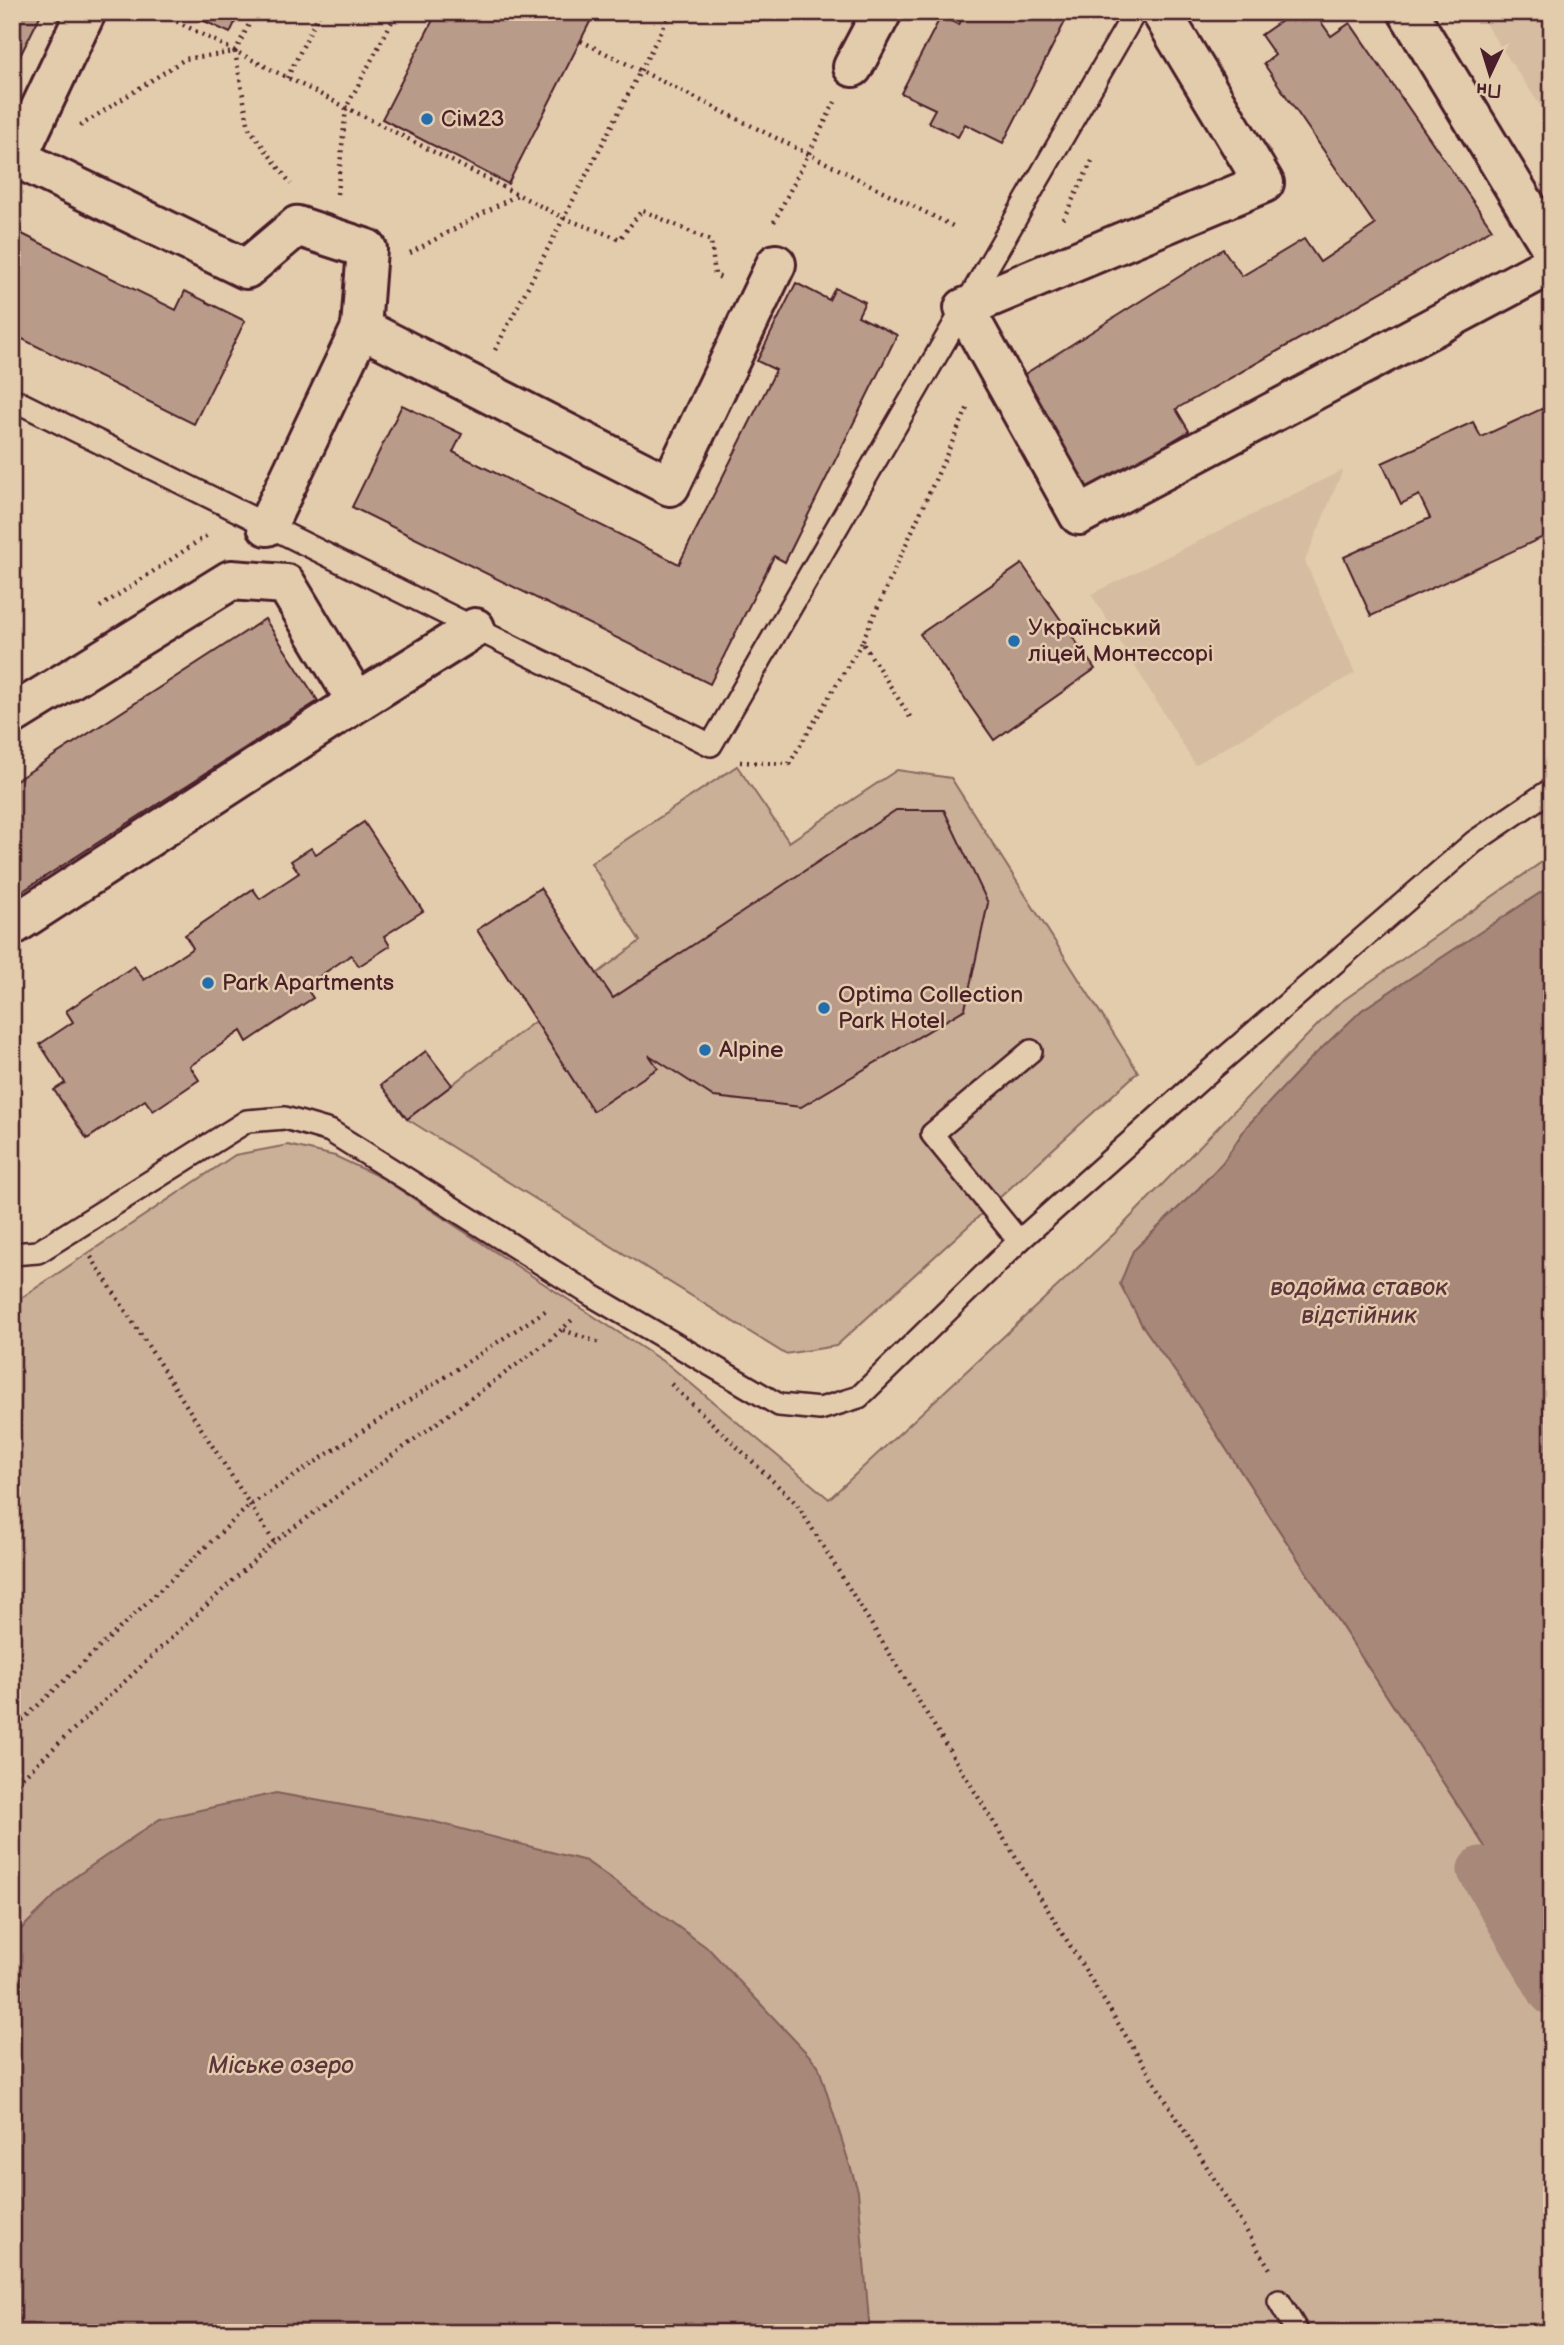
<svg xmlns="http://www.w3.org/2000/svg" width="1564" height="2345" font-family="'Balsamiq Sans',sans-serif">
<rect width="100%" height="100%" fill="#e3ccac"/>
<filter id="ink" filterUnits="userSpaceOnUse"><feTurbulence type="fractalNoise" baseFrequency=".0143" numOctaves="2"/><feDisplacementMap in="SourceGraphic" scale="14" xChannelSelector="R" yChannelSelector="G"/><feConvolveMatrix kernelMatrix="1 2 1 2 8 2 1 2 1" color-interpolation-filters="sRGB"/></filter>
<g filter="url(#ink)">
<g fill="#d6bda1">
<polygon points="1477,12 1552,12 1552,123"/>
<polygon points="1343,470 1305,561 1355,673 1195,765 1091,594"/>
</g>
<g fill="#cab097" stroke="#8a6861" stroke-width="2">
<polygon points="737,766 789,842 897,770 951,778 1138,1072 836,1346 785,1354 407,1119 640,941 591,863"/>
<polygon points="1552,855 1552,885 1362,1010 1247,1126 1223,1162 1199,1188 1133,1251 1121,1284 1142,1325 1186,1387 1528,1913 1552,1967 1552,2333 12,2333 12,1304 235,1155 288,1145 335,1156 382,1178 670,1366 829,1499 1116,1232 1338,1004"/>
</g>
<g fill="#a78879" stroke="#825e5a" stroke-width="2">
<polygon points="1552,885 1552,1967 1528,1913 1186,1387 1142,1325 1120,1284 1133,1251 1199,1188 1223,1162 1247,1126 1307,1062 1362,1010"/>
<polygon points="276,1793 431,1821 586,1861 709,1949 818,2065 858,2191 870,2333 12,2333 12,1938 72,1879 160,1819"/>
</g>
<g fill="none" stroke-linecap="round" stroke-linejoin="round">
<polyline stroke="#a78879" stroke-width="47" points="1481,1870 1552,1992"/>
</g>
<g fill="#b89b88" stroke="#4a1f2b" stroke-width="2">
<polygon points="12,12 42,12 12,72"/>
<polygon points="185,12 240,12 230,33"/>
<polygon points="437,12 595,12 508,184 382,119"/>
<polygon points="965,12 1070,12 1003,143 965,124 958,137 928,122 935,109 901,93 941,16 959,25"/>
<polygon points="1294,12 1314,12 1331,36 1350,23 1492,229 1176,409 1189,431 1088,492 1020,377 1223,249 1242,276 1304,239 1320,262 1375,225 1264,64 1275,55 1261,35"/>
<polygon points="12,229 176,310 185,291 245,321 194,424 12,334"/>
<polygon points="796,283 829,300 835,288 865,302 858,316 897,335 785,562 774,556 710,684 352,507 402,405 462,434 453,452 679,564 776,370 757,361"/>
<polygon points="1552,404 1552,533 1371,616 1344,557 1430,518 1419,495 1401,504 1382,463 1473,422 1481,437"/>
<polygon points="1022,564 1095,669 994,740 920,634"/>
<polygon points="265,619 318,701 12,898 12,783"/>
<polygon points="896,810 944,810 988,903 965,1009 801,1107 714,1097 649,1055 658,1068 593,1111 477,930 540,888 613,998"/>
<polygon points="364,822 423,911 384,936 390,946 359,966 351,955 305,986 313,998 247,1042 241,1031 190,1066 199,1080 153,1111 145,1100 87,1139 54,1090 65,1083 40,1044 73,1022 66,1011 134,966 144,980 193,948 185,935 253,889 260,899 299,873 291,861 311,848 316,854"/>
<polygon points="426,1051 452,1085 407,1119 381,1085"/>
</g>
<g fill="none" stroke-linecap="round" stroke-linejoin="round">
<defs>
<g id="lane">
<polyline points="12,399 711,745 1135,12"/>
<polyline points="1019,1241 932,1134 1031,1051"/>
<polyline points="12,1254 38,1252 247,1121 285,1118 330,1131 593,1296 779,1405 820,1409 859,1397 1019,1241 1212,1069 1474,842 1552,789"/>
<polyline points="1279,2301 1298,2333"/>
</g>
<g id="street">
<polyline points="86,12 17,158 246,269 297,226 367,249 361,328"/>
<polyline points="1161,12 1264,183 964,308 1079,515 1552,264"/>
<polyline points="1408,12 1552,249"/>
<polyline points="853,67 882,12"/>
<polyline points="267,526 361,328 670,486 776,264"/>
<polyline points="12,715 231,580 286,584 357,702 475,628"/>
<polyline points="12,926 357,702"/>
</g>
</defs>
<use href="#lane" stroke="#4a1f2b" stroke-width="26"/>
<use href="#street" stroke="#4a1f2b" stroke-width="44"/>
<g stroke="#4a1f2b" stroke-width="4.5" stroke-dasharray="2 5" stroke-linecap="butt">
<polyline points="158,12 564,218 620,239 642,210 711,241 715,275 723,279"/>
<polyline points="581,41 957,228"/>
<polyline points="235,52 255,12"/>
<polyline points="287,78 320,12"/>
<polyline points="80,126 185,59 235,52 249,128 291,184"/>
<polyline points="337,194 346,108 397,12"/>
<polyline points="1063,219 1092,161"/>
<polyline points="774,222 835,102"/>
<polyline points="410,253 517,195"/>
<polyline points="495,350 671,12"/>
<polyline points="100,607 209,534"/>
<polyline points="910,717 862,642 968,407"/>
<polyline points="740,762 789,764 862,642"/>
<polyline points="91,1257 274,1542"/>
<polyline points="563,1330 600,1343"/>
<polyline points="671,1384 797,1504 1270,2269"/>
<polyline points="12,1730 250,1505 548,1309"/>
<polyline points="12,1787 274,1542 549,1341 572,1320"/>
</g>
<use href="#lane" stroke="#e3ccac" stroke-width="21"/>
<use href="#street" stroke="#e3ccac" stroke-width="38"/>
</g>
</g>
<g fill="#1f6fb2" stroke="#e3ccac" stroke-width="2.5">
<circle cx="427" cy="119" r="7"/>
<circle cx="1014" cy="641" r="7"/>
<circle cx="208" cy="983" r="7"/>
<circle cx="824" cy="1008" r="7"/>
<circle cx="705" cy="1050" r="7"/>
</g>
<g text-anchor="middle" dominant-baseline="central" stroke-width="5" stroke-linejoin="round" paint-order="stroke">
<g font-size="23" fill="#4a1f2b" stroke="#e3ccac" text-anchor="start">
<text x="441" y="119">Сім23</text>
<text x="1028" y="628">Український<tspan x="1028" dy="26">ліцей Монтессорі</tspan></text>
<text x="222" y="983">Park Apartments</text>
<text x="838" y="995">Optima Collection<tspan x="838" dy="26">Park Hotel</tspan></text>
<text x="719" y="1050">Alpine</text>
</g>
<g font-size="24" font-style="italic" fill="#5d343b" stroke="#e3ccac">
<text x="1359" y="1287">водойма ставок<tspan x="1359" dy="28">відстійник</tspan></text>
<text x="281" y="2065">Міське озеро</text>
</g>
</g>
<rect width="1564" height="2345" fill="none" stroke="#e3ccac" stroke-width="42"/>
<rect x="21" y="21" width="1522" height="2303" fill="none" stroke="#4a1f2b" stroke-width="2.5" filter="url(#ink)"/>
<g transform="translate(1490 74) rotate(184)" stroke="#e3ccac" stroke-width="5" paint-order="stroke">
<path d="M0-5L12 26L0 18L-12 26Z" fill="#4a1f2b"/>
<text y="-10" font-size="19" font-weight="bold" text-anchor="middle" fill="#4a1f2b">Пн</text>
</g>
</svg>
